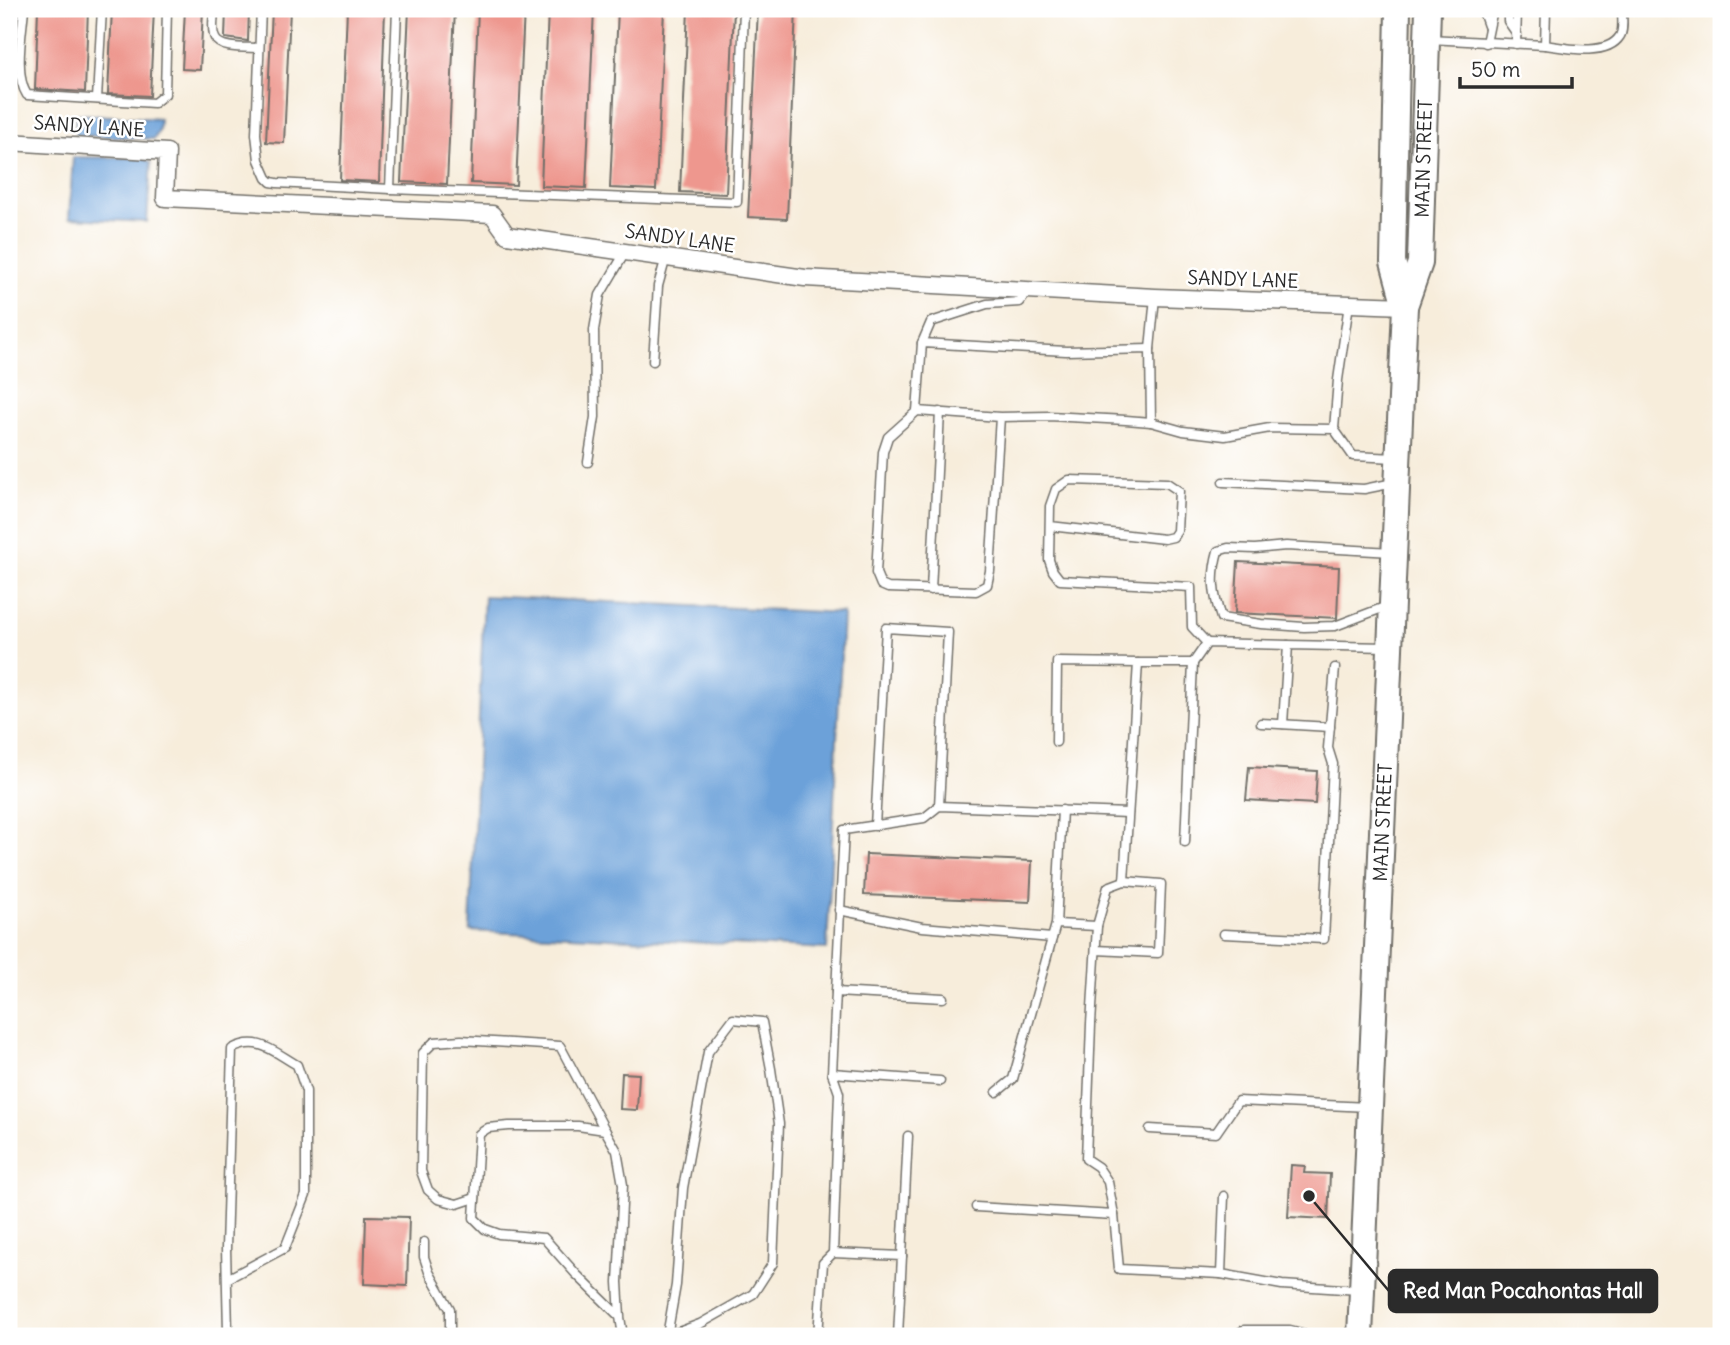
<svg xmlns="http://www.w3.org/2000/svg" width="1730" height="1345" font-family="Delius,sans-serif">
<rect width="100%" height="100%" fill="#fff"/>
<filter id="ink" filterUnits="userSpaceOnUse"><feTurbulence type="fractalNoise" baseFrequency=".0143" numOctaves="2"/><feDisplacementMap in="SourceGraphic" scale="14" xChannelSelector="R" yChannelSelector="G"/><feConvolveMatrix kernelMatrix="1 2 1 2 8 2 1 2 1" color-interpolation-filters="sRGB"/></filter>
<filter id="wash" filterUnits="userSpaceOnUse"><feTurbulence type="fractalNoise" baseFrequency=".00686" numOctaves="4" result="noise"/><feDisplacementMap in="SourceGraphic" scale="28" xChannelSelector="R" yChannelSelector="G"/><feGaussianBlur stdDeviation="1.57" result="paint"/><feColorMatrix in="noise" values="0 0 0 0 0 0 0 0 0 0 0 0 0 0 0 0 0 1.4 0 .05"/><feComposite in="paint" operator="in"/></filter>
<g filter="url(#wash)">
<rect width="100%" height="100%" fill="#f7eddb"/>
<g fill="#6ca1d9" stroke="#4c6682" stroke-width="2">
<polygon points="76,114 160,119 159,131 154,139 75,135"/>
<polygon points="73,157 144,158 151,163 147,222 69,218"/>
<polygon points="484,596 843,613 827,949 470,931"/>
</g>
<g id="blocks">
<g fill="#ee978e">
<polygon points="38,9 88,9 85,92 35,89"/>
<polygon points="112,9 154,9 150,96 108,94"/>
<polygon points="185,9 203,9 200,70 182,69"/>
<polygon points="226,9 249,9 248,41 225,38"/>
<polygon points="272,9 290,9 284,143 266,142"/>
<polygon points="347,9 385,9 379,182 340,180"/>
<polygon points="409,9 455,9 447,184 401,182"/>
<polygon points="478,9 524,9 516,185 471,183"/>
<polygon points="548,9 594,9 586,188 541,186"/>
<polygon points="618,9 664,9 656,190 610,188"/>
<polygon points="688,9 734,9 726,194 680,192"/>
<polygon points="758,9 796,9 787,219 748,217"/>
<polygon points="1238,562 1339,567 1337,618 1235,613"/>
<polygon points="1249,767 1317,771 1315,804 1246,800"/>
<polygon points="866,854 1032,861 1030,902 864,895"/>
<polygon points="622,1073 639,1074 637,1110 620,1109"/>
<polygon points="1291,1165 1305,1166 1304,1173 1330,1174 1328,1219 1288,1217"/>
<polygon points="366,1216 409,1217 407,1286 364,1284"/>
</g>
</g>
</g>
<g filter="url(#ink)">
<use href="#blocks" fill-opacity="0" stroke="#726f69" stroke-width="2"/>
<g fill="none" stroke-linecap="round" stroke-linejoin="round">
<defs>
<g id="lane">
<path d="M24 9C22 33 14 75 27 95L154 103 165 94 167 9"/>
<path d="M214 9C214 17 211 31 215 38 220 50 248 47 259 48"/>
<polyline points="261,9 256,134 259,160 267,178 271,182 277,183 390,189"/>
<polyline points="397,9 390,189 737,202 744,9"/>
<polyline points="1482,9 1488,26"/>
<polyline points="1508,9 1508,21 1517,34"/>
<path d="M1546 9 1545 45C1565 48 1607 57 1620 36 1624 30 1622 17 1622 9"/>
<polyline points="1429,39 1545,45"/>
<polyline points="1486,43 1493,9"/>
<polyline points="1516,44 1517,9"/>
<polyline points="97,99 102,9"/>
<polyline points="922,343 931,322 987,304 1020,302 1028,291"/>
<polyline points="1150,349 1155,297"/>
<polyline points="653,361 658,286 666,257"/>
<polyline points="917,411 922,343 1066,351 1150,349 1151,422"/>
<polyline points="1000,417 990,571 987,585 976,591 888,588 881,585 876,573 883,452 888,437 917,411 1000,417 1049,416 1126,420 1151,422 1183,431 1225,436 1270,428 1334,429 1338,380 1349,304"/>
<polyline points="1334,429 1353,456 1396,458"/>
<polyline points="588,462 595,417 594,330 600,295 626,251"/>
<polyline points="1223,482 1364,489 1394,483"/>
<polyline points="1050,526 1164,539 1173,537 1177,531 1179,491 1167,483 1069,480 1056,489 1050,506 1049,560 1053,571 1060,580 1191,587 1192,627 1207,643"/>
<polyline points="931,590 940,412"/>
<path d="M1390 605 1335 626 1304 627 1261 624 1221 618C1213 594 1211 576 1218 551L1228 548 1255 549 1286 546 1392 552"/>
<polyline points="1138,663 1193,663 1185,842"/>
<polyline points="1193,663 1207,643 1288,645"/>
<polyline points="1261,723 1330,727"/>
<polyline points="1283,724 1288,645 1388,647"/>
<polyline points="1056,742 1057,662 1138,663 1124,881"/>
<polyline points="875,826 886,628 948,632 939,806"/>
<polyline points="839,910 922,927 1052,938"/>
<polyline points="1056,924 1062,810"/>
<polyline points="1224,934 1324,939 1333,764 1328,748 1335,668"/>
<polyline points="1096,950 1158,953 1161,884 1124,881 1108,887 1097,926 1091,1024 1086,1159 1098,1167 1108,1182 1114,1215 1119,1269 1221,1274"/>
<polyline points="836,992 943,998"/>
<polyline points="832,1073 940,1081"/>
<polyline points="997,1092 1013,1079 1056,924 1097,926"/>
<polyline points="1150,1129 1216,1133 1238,1101 1368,1107"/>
<polyline points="1224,1196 1221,1274 1282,1285 1359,1290"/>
<polyline points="475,1198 457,1204 438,1199 428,1190 421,1171 423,1053 434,1042 461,1040 560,1046 605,1130"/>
<polyline points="976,1207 1114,1215"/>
<polyline points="424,1242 424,1257 429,1272 450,1309 450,1336"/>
<polyline points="833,1253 902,1256 898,1336"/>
<polyline points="902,1256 908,1136"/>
<path d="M227 1279 285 1248 306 1195V1091L297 1065C274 1052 258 1035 232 1049L226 1248 228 1331 229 1336"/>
<polyline points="620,1317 576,1274 544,1238 499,1234 485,1229 474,1218 479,1134 488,1128 509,1126 578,1126 605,1130 617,1151 623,1185 618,1282 620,1317 623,1336"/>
<polyline points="667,1336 676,1285 683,1188 708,1052 733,1019 762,1022 771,1069 779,1124 773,1263 753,1294 700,1324 668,1336"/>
<polyline points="818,1336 823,1263 833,1253 839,1093 832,1073 844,830 924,818 939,806 1128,813"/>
<polyline points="1234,1336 1244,1330 1290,1330 1302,1333 1303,1336"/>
</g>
<polyline id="street" points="9,142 167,152 165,198 492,214 507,235 805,278 1155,297 1405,306"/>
<g id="primary">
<polyline points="1398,9 1393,262 1405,306"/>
<path id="s1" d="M1360 1336 1405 306 1420 263 1428 9"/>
</g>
</defs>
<use href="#lane" stroke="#726f69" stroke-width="11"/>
<use href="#street" stroke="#726f69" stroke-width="19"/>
<use href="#primary" stroke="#726f69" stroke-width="28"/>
<use href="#lane" stroke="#fff" stroke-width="8"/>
<use href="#street" stroke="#fff" stroke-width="16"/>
<use href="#primary" stroke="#fff" stroke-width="24"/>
</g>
</g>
<g text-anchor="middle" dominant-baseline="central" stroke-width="5" stroke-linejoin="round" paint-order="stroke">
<g font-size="19" fill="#2b2b2b" stroke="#fff">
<text transform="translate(89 126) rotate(4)">SANDY LANE</text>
<text stroke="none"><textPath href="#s1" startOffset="1181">MAIN STREET</textPath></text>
<text transform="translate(680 238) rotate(8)">SANDY LANE</text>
<text transform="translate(1243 279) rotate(2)">SANDY LANE</text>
<text stroke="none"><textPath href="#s1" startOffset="514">MAIN STREET</textPath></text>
</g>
</g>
<path fill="none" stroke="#2b2b2b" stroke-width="2.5" d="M1309 1196L1389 1291"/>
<circle fill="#2b2b2b" stroke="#fff" stroke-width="2.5" cx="1309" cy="1196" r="7"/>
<rect fill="#2b2b2b" stroke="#2b2b2b" stroke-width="2.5" x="1389" y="1270" width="268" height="42" rx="7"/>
<g font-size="21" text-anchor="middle" font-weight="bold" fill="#fff">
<text x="1523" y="1298">Red Man Pocahontas Hall</text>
</g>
<rect width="1730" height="1345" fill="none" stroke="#fff" stroke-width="35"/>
<path d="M1460 77v10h112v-10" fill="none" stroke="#2b2b2b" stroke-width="3.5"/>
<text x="1471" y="77" font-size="21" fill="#2b2b2b" stroke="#ffffff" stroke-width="5" paint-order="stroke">50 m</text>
</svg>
